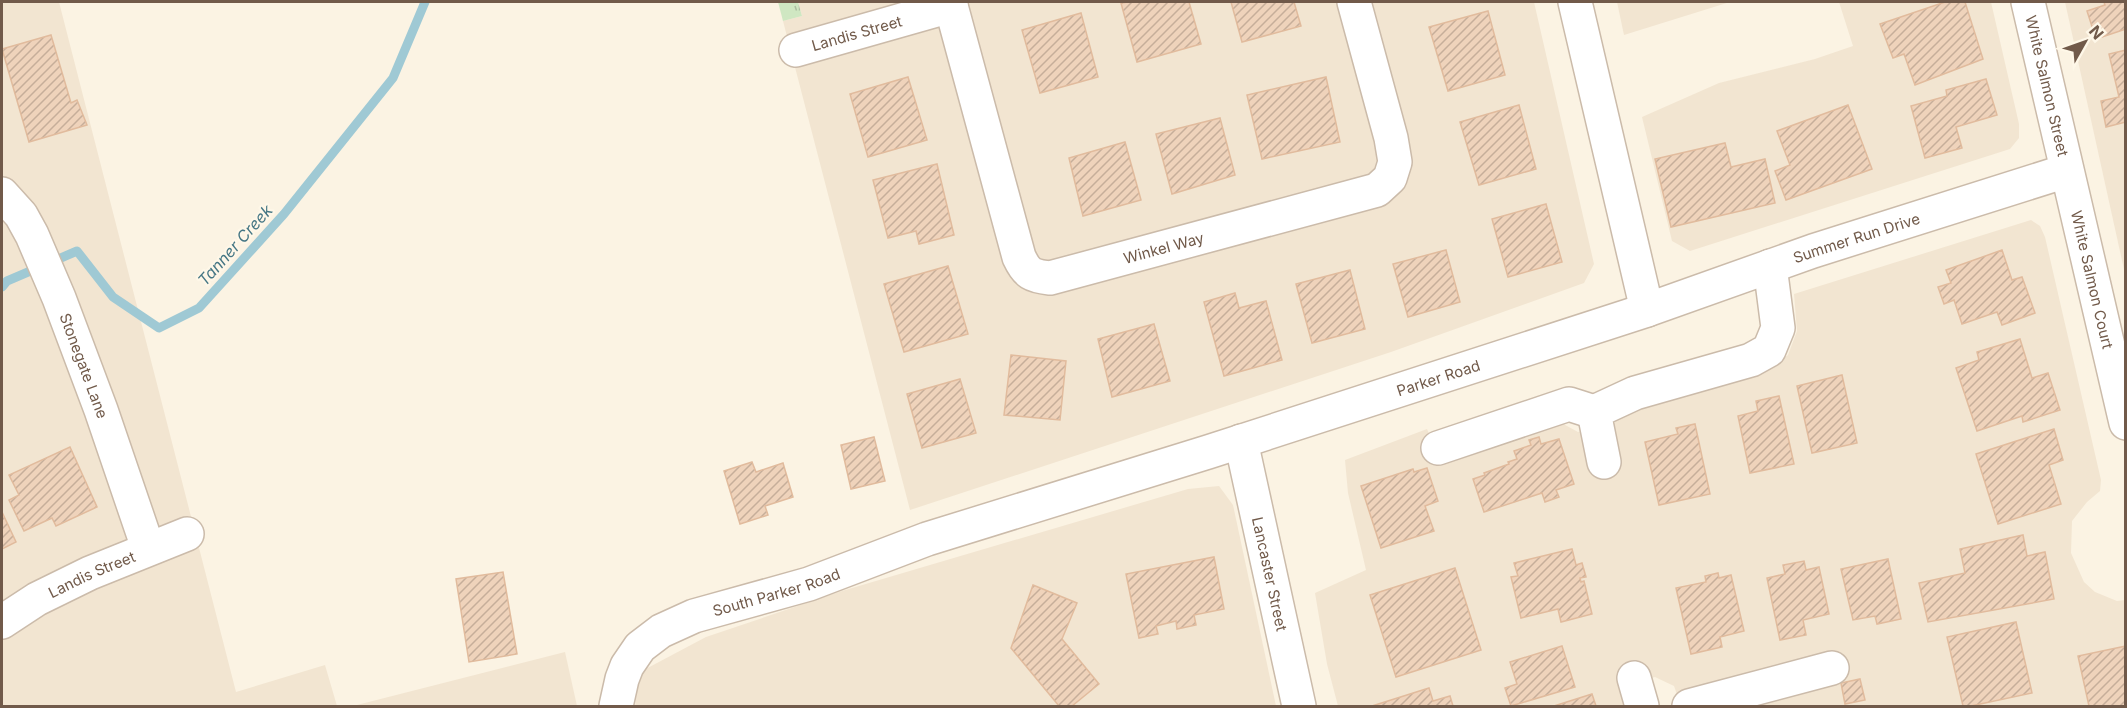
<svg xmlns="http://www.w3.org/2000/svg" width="2127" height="708" font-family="Inter,sans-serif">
<defs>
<pattern id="grass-tufts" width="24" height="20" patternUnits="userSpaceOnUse" patternTransform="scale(1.5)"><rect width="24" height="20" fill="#cfe7c2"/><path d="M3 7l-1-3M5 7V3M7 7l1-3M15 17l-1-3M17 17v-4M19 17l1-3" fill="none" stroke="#acbea0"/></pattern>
<pattern id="building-hatch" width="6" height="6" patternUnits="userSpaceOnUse" patternTransform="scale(1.5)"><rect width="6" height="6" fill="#efd3bb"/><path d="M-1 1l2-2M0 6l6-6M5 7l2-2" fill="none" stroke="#c6ae9a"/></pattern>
</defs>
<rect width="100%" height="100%" fill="#fbf3e3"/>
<g fill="#f2e5d1">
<polygon points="2,2 59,2 236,692 325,665 337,706 2,706"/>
<polygon points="798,2 1534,2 1594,264 1584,283 1391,352 910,510 783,21 802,16"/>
<polygon points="1617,2 1730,2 1624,35"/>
<polygon points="1839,2 1991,2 2019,124 2019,138 2010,149 1690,251 1672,241 1642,117 1719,83 1815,59 1853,46"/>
<polygon points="2065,2 2125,2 2125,275 2125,274"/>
<polygon points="2031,220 2040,226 2045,237 2101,480 2100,491 2087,502 2072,521 2071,553 2084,582 2095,592 2117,601 2125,600 2125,706 1681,706 1674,686 1655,677 1620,685 1625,706 1338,706 1327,664 1315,593 1366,570 1348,493 1345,460 1427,429 1440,459 1556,420 1578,432 1612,425 1631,407 1767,370 1788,355 1797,331 1794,294"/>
<polygon points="1219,486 1233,505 1276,706 635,706 640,672 706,637 842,591 1188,489"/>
<polygon points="565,652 577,706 353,706"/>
</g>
<polygon fill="url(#grass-tufts)" points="778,2 798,2 802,16 783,21"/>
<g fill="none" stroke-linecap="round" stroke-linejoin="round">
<polyline stroke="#9fc9d4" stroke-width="9" points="2,287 7,281 77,251 113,297 159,328 199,308 284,214 393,78 425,2"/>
</g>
<g fill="url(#building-hatch)" stroke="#e1bb9d" stroke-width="1.5">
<polygon points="1128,2 1189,2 1201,44 1137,62 1121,3"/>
<polygon points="1231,2 1294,2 1301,26 1242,42"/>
<polygon points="1945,2 1965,2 1983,59 1915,85 1904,54 1893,58 1880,24"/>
<polygon points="2104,2 2126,2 2126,29 2096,39 2087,11 2105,5"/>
<polygon points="1488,11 1505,75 1448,91 1429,27"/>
<polygon points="1081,13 1098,77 1040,93 1022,30"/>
<polygon points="51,35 71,103 77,100 87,125 29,142 2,49"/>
<polygon points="2126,50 2126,122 2106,127 2101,101 2119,97 2109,54"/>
<polygon points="908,77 927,140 868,157 850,94"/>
<polygon points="1326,77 1340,142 1262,159 1247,95"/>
<polygon points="1986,79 1997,115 1956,127 1962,148 1925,158 1911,106 1947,96 1946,90"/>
<polygon points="1519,105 1536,169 1479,185 1460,122"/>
<polygon points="1848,105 1872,169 1786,200 1775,171 1790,165 1777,131"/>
<polygon points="1220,118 1235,175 1172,194 1156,134"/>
<polygon points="1125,142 1141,200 1083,216 1069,158"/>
<polygon points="1725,143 1731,167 1765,159 1775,203 1671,227 1655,159"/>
<polygon points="937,164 954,235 919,244 916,231 888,238 873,180"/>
<polygon points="1546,204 1562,262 1508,277 1492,219"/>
<polygon points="1446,250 1460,302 1408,317 1393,264"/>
<polygon points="2002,250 2012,280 2022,277 2035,313 2002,325 1997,312 1962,324 1954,300 1944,304 1938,287 1951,283 1946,270"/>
<polygon points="948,266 968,334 904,352 884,284"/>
<polygon points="1350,270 1365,329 1312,343 1296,284"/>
<polygon points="1235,293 1239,308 1266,301 1282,360 1224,376 1204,302"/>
<polygon points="1154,324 1170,381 1112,397 1098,339"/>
<polygon points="2020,339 2032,378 2048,373 2060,410 2023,422 2022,416 1977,431 1956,368 1979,360 1977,352"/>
<polygon points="1011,355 1066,361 1060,420 1004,415"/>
<polygon points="1842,375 1857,443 1812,453 1797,386"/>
<polygon points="960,379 976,433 922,448 907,394"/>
<polygon points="1779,396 1794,464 1750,473 1738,416 1758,411 1756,401"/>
<polygon points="1695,424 1710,494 1659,505 1645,442 1678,434 1676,428"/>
<polygon points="2054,429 2063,460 2049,465 2061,504 1998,524 1976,454"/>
<polygon points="874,437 885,481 851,489 841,445"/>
<polygon points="1539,437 1541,444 1559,439 1574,484 1556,490 1559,497 1545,502 1542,493 1484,512 1473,479 1485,475 1484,473 1509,464 1508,462 1517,459 1514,451 1531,445 1529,440"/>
<polygon points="70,447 97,507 56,526 52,518 24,531 9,500 19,495 9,475"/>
<polygon points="752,462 756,472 783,463 793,497 765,506 768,515 740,524 724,471"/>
<polygon points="1427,468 1438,501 1425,506 1434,531 1381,548 1361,486 1413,469 1414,472"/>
<polygon points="2,512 16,542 2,549"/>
<polygon points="2023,535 2027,556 2045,552 2054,599 1928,622 1919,583 1965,573 1960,549"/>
<polygon points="1572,549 1576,565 1582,563 1586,577 1580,578 1581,582 1584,581 1592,614 1561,622 1558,609 1521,618 1511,577 1518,576 1514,563"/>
<polygon points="1214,557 1224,609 1194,615 1196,625 1177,629 1176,621 1156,626 1158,634 1139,638 1126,574"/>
<polygon points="1888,559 1901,619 1877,624 1875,616 1853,620 1841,569"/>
<polygon points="1804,561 1806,570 1819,567 1829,614 1803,620 1806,635 1780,640 1767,578 1785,574 1783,565"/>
<polygon points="1455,568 1481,650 1396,677 1370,595"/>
<polygon points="503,572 517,654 469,662 456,579"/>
<polygon points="1718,573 1719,578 1731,575 1744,631 1720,637 1722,647 1691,654 1676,588 1706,582 1705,576"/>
<polygon points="1033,585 1077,603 1062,639 1099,684 1072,706 1059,706 1011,648"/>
<polygon points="2016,622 2032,693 1971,706 1963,706 1947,637"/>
<polygon points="1562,646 1575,687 1511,706 1505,688 1517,684 1510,662"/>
<polygon points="2126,646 2126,706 2089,706 2078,656"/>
<polygon points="1860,679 1865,700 1845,704 1841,683"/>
<polygon points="1429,688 1433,701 1450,696 1453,706 1372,706"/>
<polygon points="1592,694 1596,706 1554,706"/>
</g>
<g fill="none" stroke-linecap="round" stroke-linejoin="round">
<defs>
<g id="minor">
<path id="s1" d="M950 2 1019 257C1027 274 1032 276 1050 278L1377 190 1390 178 1395 162 1391 138 1354 2"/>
<polyline points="1575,2 1647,310"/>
<path id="s2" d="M2028 2 2126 423"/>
<path id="s3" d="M796 50 951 6"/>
<path id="s4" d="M2 194 21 215 32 235 59 298 101 410 148 548"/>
<path id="s5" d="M1241 441 1299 706"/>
<polyline points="1438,448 1569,404 1594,412"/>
<polyline points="1604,462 1594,412 1635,393 1751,360 1769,350 1778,328 1770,266"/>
<path id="s6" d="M2 622 37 599 90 573 187 534"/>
<polyline points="1634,678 1642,706"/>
<path id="s7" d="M616 706 622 679 627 666 640 647 661 631 694 616 809 584 927 539 1208 452 1647 310 1813 251 2066 171"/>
<polyline points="1689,706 1832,668"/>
</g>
</defs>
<use href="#minor" stroke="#cbbbaa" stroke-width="36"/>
<use href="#minor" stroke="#fff" stroke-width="33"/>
</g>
<g text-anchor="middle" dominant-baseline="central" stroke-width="4.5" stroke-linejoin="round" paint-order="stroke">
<g font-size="15" fill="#715a4a" stroke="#fef7e8">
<text stroke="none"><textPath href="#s3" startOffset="63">Landis Street</textPath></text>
<text stroke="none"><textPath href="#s2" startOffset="86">White Salmon Street</textPath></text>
<text stroke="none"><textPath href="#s7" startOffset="1350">Summer Run Drive</textPath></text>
<text stroke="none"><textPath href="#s1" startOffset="422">Winkel Way</textPath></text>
<text stroke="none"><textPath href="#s2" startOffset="285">White Salmon Court</textPath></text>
<text stroke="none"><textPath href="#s4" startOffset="192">Stonegate Lane</textPath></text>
<text stroke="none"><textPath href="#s7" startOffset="909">Parker Road</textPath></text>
<text stroke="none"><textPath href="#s6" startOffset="102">Landis Street</textPath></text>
<text stroke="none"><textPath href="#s5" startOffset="136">Lancaster Street</textPath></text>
<text stroke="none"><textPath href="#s7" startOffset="213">South Parker Road</textPath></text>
</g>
<g font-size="16" font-style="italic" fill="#457684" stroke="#fef7e8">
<text transform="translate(235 245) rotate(-48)">Tanner Creek</text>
</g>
</g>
<rect width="2127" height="708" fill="none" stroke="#715a4a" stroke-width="6"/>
<g transform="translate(2085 42) rotate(50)" stroke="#fef7e8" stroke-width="4.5" paint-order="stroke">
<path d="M0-4.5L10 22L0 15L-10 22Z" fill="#715a4a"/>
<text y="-9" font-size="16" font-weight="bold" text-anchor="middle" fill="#715a4a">N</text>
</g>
</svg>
